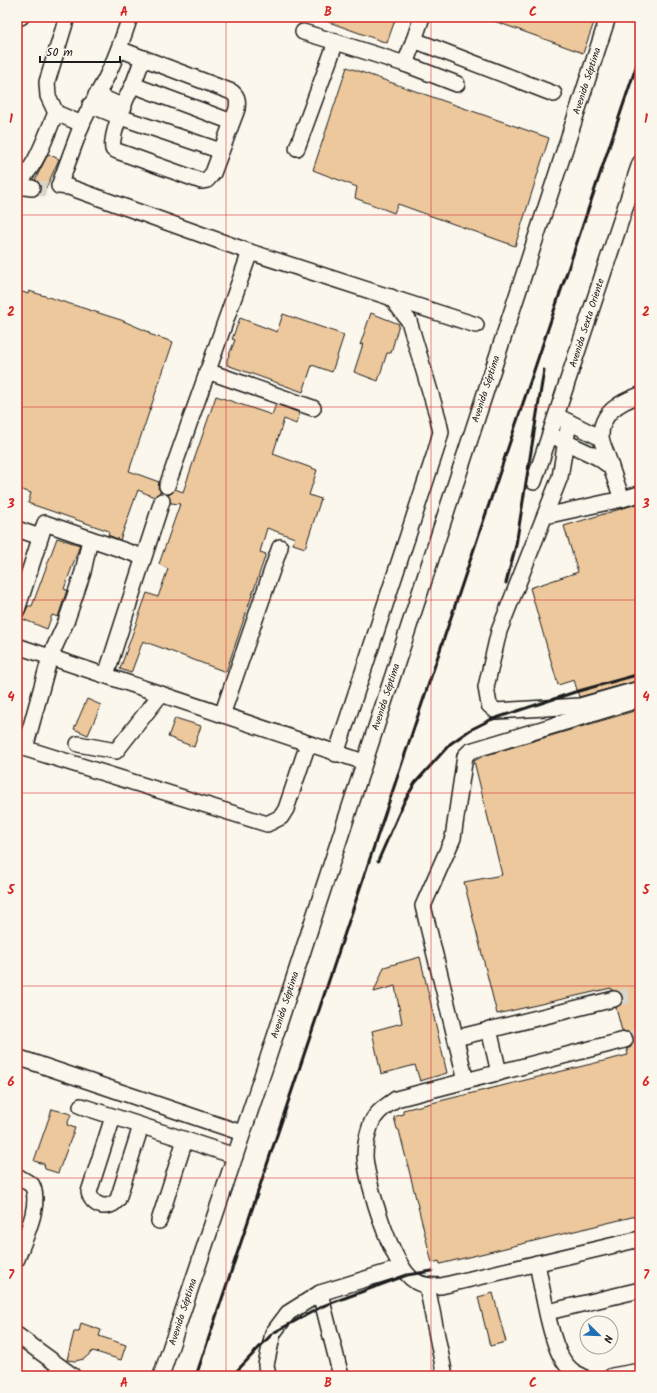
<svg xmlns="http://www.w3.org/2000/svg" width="657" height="1393" font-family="Kalam,sans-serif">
<rect width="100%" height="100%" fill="#fbf7ec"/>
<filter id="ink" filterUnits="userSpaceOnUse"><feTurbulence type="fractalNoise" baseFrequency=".025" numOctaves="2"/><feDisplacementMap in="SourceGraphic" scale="8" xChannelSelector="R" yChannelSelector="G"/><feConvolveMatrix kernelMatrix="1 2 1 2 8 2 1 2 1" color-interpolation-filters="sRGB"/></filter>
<g filter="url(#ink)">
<g fill="#ecc89c" stroke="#1c1c1c">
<polygon points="315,17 396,17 387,43"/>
<polygon points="483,17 596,17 583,53"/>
<polygon points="347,67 549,138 515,246 398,204 394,213 355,198 357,187 313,170"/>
<polygon points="48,154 59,159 44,193 40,191 40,184 35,180"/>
<polygon points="17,290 28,294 29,291 121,320 149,332 149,334 173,342 129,471 159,482 158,488 161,492 154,497 138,490 120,540 108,535 109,531 28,503 31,493 17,488"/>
<polygon points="371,313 399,324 391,353 387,353 378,381 354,372 363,344 360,345"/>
<polygon points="283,314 344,335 332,372 312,365 303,392 227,365 227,360 235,340 232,339 240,318 277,332"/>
<polygon points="216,396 272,415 276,404 300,413 296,424 284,419 273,454 317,470 309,495 321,499 305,548 293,544 295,538 267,528 260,552 266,554 226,672 143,641 131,673 120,669 147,593 158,597 168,569 159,564 180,504 171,503 168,495 175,489 183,492"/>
<polygon points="640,503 640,680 579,697 574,680 558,685 530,588 578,572 564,526"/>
<polygon points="57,538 80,545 64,589 67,590 58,617 52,615 47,629 20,618 25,613 28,606 32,606"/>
<polygon points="640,698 640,1215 440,1264 439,1261 432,1263 399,1130 397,1129 394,1117 403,1114 403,1110 628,1055 627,1049 631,1047 634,1042 631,1033 622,1031 616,1008 622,1002 623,996 620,993 612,990 611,988 497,1014 464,882 502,875 474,761 483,756 634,711 640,704"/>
<polygon points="87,699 101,705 88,735 74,729"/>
<polygon points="175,718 201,726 194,747 168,737"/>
<polygon points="420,957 447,1073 420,1081 415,1065 381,1074 372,1031 402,1023 395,986 374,992 384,967"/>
<polygon points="52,1109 71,1114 67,1125 75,1128 58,1173 45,1169 44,1164 34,1161"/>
<polygon points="493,1293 506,1342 490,1346 478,1297"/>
<polygon points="81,1323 101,1330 99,1336 126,1345 121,1360 93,1351 84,1359 75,1361 67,1360 74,1332 79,1332"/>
</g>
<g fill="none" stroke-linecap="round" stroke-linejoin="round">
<g stroke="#dad6cd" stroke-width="15" stroke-dasharray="15 8" stroke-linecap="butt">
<polyline points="32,188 46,189"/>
<polyline points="614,999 640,993"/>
<polyline points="625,1040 640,1036"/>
</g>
<defs>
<g id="minor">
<path d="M67 17 47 82 48 96 56 113 82 124C89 108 98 94 106 78 116 58 123 38 130 17"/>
<polyline points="422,17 414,40 554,94"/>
<polyline points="17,18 21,17"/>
<polyline points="303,32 336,42"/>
<path d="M119 49 232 92C238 97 238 101 237 109L213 173 207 180 201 181 117 151 113 149C110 136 126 97 133 85L232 122"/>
<polyline points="405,64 457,84"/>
<polyline points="133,85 143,58"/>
<polyline points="96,95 124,107"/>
<polyline points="90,105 120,117 221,151"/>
<polyline points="82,124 59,186 69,187 250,252 476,325"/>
<polyline points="297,148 336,42 405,64 414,40"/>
<path d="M17 182C36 170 46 134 56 113"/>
<polyline points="17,186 32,188"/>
<polyline points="207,371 313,408"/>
<polyline points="561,418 601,438"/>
<polyline points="569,422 560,477 499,631 486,687 489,705 496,711 580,706 640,689"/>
<polyline points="557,438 597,457 611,467"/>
<polyline points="534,482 640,163"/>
<polyline points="167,486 250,252"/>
<polyline points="622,499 640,494"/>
<path d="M545 516 622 499C618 487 613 474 609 461 607 454 602 445 601 437 600 413 620 402 640 395"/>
<polyline points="17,529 40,537"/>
<polyline points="17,610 45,523 143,557"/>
<polyline points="17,646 364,762"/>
<polyline points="106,675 162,501"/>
<polyline points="222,715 280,547"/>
<polyline points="78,744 116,751 161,694"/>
<polyline points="17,746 267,824 281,817 286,809 308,744"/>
<polyline points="25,748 50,657 66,622 83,572 90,539"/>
<polyline points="336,754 436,450 441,432 438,418 409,321 391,297"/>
<polyline points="489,1029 499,1073"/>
<polyline points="456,1038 614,999"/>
<path d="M625 1040 396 1099C385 1107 374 1113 370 1127 367 1136 365 1147 365 1157 367 1183 392 1268 415 1281 423 1286 432 1286 441 1286L640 1239"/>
<polyline points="17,1057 242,1133"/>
<polyline points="466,1081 423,906 453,838 465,756 470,751 631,702"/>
<polyline points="81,1106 235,1156"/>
<path d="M113 1117 89 1192C92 1207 109 1211 118 1199L141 1126"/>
<path d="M17 1176 32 1185C42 1205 24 1239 17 1259"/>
<polyline points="159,1221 185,1140"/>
<path d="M537 1263C542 1287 550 1341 563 1360 567 1367 574 1373 582 1376"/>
<polyline points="427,1286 445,1376"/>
<polyline points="320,1293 341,1376"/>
<polyline points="548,1312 640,1290"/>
<polyline points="17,1335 73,1376"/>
<polyline points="161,1376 265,1067 608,17"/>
<polyline points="268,1376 266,1365 273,1333 288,1313 320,1293 401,1268"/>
<polyline points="612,1376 640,1371"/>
</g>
</defs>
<use href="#minor" stroke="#1c1c1c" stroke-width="18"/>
<use href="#minor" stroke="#fbf7ec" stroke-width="15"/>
<g stroke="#1c1c1c" stroke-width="3">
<polyline points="506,583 516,545 544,370"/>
<polyline points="378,861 404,802 415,783 450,744 470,730 490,720 575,692 640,674"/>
<polyline points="196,1376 640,55"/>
<polyline points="232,1376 273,1333 323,1306 407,1275 432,1271"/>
</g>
</g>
</g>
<path fill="none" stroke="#d62828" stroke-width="1" stroke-opacity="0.55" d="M226 17V1376M431 17V1376M17 215H640M17 407H640M17 600H640M17 793H640M17 986H640M17 1178H640"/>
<g text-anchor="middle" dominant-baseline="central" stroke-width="3.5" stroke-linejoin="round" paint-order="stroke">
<g font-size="10" fill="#1c1c1c" stroke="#fbf7ec">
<text transform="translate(587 81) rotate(-72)">Avenida Séptima</text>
<text transform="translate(587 323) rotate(-72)">Avenida Sexta Oriente</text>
<text transform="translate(486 389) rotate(-72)">Avenida Séptima</text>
<text transform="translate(386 697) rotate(-72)">Avenida Séptima</text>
<text transform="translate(285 1005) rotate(-72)">Avenida Séptima</text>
<text transform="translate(183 1312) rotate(-72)">Avenida Séptima</text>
</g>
</g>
<rect width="657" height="1393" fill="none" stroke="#fbf7ec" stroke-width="44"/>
<g transform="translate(599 1335) rotate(113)"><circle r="19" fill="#fbf7ec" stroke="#a29f99"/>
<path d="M0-3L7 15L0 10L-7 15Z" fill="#1f6fb2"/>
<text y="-6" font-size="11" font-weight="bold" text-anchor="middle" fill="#1c1c1c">N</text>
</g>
<path d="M40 56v6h80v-6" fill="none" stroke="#1c1c1c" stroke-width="2"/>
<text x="46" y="56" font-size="12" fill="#1c1c1c" stroke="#fbf7ec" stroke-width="3" paint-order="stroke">50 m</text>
<rect x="22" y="22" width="613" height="1349" fill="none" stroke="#d62828" stroke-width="1.5"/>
<g font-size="13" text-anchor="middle" font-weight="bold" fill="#d62828">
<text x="124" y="16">A</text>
<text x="328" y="16">B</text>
<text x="533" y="16">C</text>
<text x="11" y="123">1</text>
<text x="646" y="123">1</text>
<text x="11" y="316">2</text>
<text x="646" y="316">2</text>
<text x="11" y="508">3</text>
<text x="646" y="508">3</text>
<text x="11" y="701">4</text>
<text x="646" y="701">4</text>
<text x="11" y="894">5</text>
<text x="646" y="894">5</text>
<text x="11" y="1086">6</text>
<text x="646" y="1086">6</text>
<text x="11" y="1279">7</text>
<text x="646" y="1279">7</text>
<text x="124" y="1387">A</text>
<text x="328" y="1387">B</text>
<text x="533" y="1387">C</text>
</g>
</svg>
